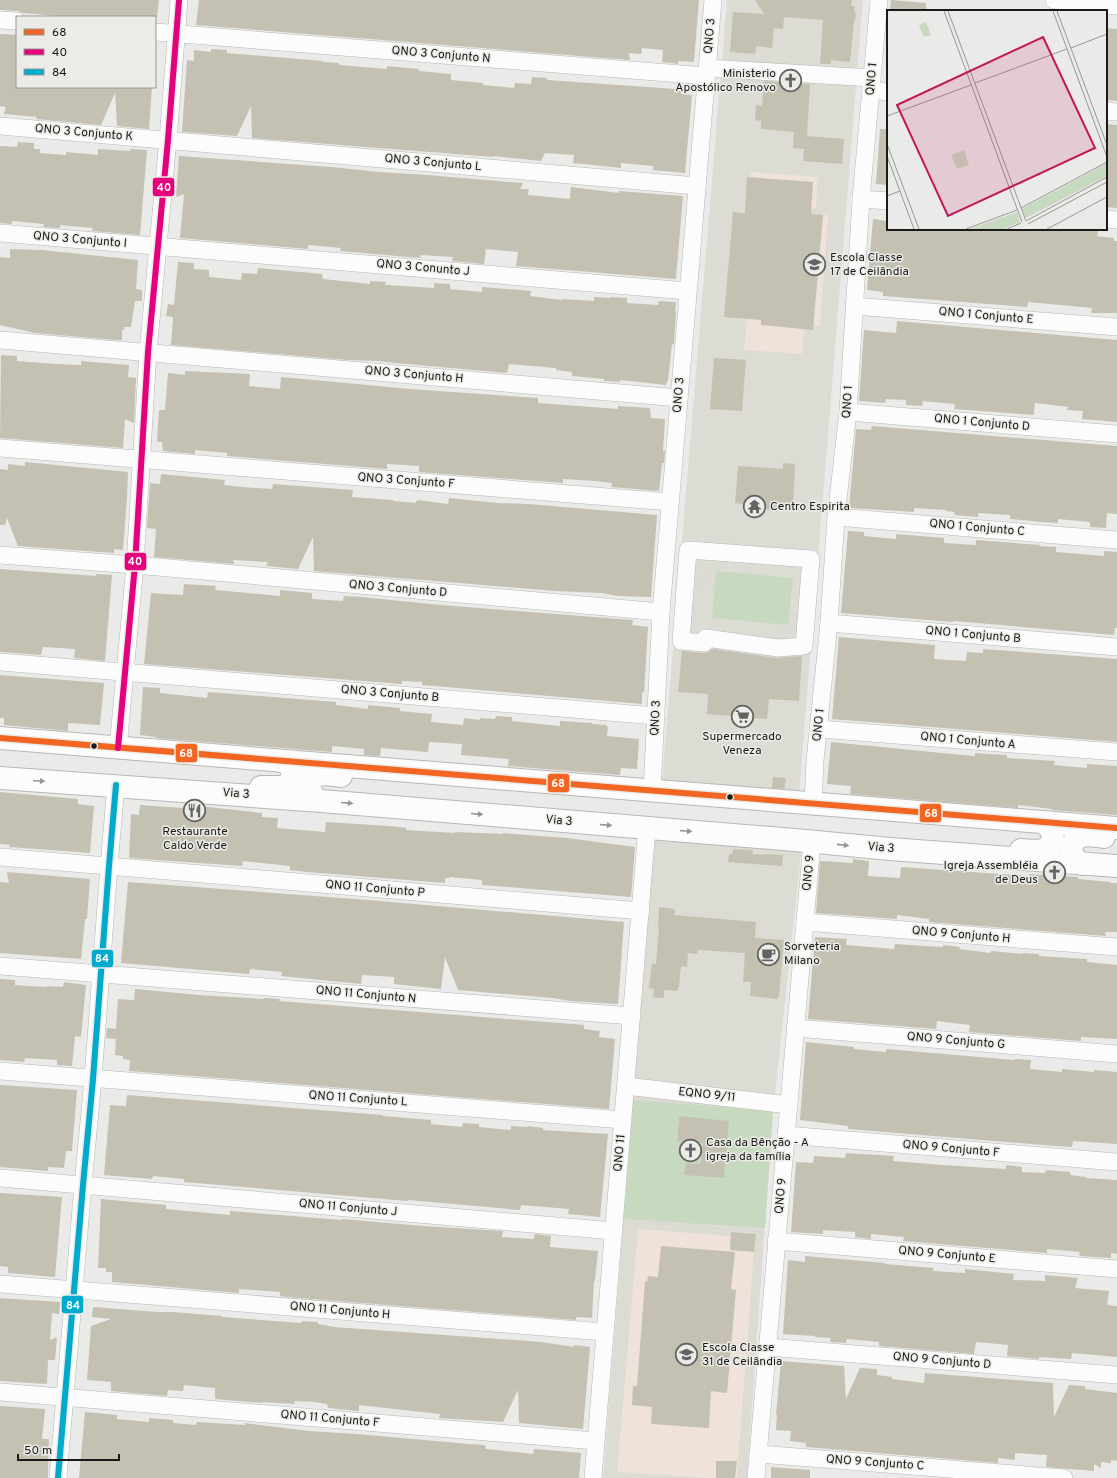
<svg xmlns="http://www.w3.org/2000/svg" width="1117" height="1478" font-family="Overpass,sans-serif">
<rect width="100%" height="100%" fill="#eaeae8"/>
<g fill="#dcdbd4">
<polygon points="727,0 863,0 799,795 662,782"/>
<polygon points="654,838 800,851 801,854 773,1111 747,1478 603,1478"/>
</g>
<g fill="#eee2da">
<polygon points="751,172 818,177 816,209 809,209 809,214 828,215 820,326 805,325 802,354 744,350 747,317 729,316 737,211 762,213 749,205"/>
<polygon points="638,1229 755,1238 737,1478 709,1478 617,1472"/>
</g>
<g fill="#c7dac0">
<polygon points="716,571 793,578 788,625 712,618"/>
<polygon points="633,1100 773,1111 765,1228 624,1219"/>
</g>
<g fill="#c4c1b2">
<polygon points="0,0 159,0 157,17 68,17 23,13 18,11 0,10"/>
<polygon points="199,0 699,0 694,62 678,61 678,64 662,62 663,50 642,48 641,54 629,53 630,60 196,25"/>
<polygon points="755,0 852,0 851,6 855,6 854,11 856,14 855,20 854,21 850,62 831,60 831,64 820,64 823,20 784,17 783,29 774,28 772,48 756,46 755,54 730,52 733,12 764,14"/>
<polygon points="891,0 926,3 926,11 890,11"/>
<polygon points="1106,28 1117,29 1117,101 1106,100"/>
<polygon points="0,34 17,35 17,87 152,87 149,129 117,126 115,93 101,125 36,119 37,117 4,114 6,107 0,106"/>
<polygon points="211,49 227,50 227,53 323,61 323,62 339,63 339,65 387,69 387,66 419,69 419,71 451,74 451,80 483,83 483,85 514,88 515,83 531,84 532,77 547,78 547,80 676,89 675,91 681,91 681,94 692,95 685,173 653,170 653,166 621,163 621,168 573,163 574,155 545,153 541,161 493,156 493,157 252,138 251,106 237,136 182,132 187,60 194,61 194,50 211,52"/>
<polygon points="764,81 810,84 807,136 844,139 842,164 803,161 804,149 793,148 794,132 761,129 761,121 755,120 756,105 762,106"/>
<polygon points="1106,124 1117,125 1117,208 1106,207"/>
<polygon points="880,129 888,129 888,185 876,184"/>
<polygon points="18,142 34,143 34,149 40,149 40,153 66,155 66,152 98,155 98,149 130,151 130,149 147,150 140,235 92,231 93,228 60,225 60,228 43,227 44,224 12,221 12,224 0,223 0,146 17,147"/>
<polygon points="179,156 331,167 379,172 427,175 523,183 520,189 529,189 528,195 570,199 571,187 619,193 619,191 683,196 676,279 516,266 518,252 486,249 484,264 452,261 453,257 421,255 420,258 340,251 341,248 308,245 308,249 180,238 184,194 176,197"/>
<polygon points="747,177 813,182 811,214 823,215 813,330 761,325 761,320 724,317 733,212 745,213"/>
<polygon points="873,219 888,221 888,229 1079,229 1098,231 1097,236 1114,238 1114,241 1117,241 1117,313 1091,313 1092,308 1028,302 1027,307 883,296 883,292 867,290"/>
<polygon points="10,249 42,250 138,260 136,289 142,290 142,301 135,301 131,327 124,327 124,330 122,330 122,340 115,340 35,333 0,325 0,257 10,258"/>
<polygon points="178,262 194,263 194,269 209,270 209,277 241,280 242,273 257,274 258,268 322,274 323,279 370,284 370,281 386,282 385,285 434,288 434,283 450,284 450,289 482,292 482,287 531,291 530,296 562,300 562,299 594,301 594,297 611,298 611,297 627,298 627,303 658,305 659,301 676,302 675,311 676,311 674,345 672,344 668,381 667,381 666,385 620,380 620,382 604,381 604,379 572,376 572,372 556,370 556,368 509,364 507,373 395,363 379,361 348,360 171,345 173,317 166,316 168,304 174,305"/>
<polygon points="897,321 1117,340 1117,422 1082,419 1083,411 1067,410 1068,407 1035,403 1034,415 954,409 955,404 923,401 922,406 906,405 906,400 886,399 885,403 859,401 864,330 896,333"/>
<polygon points="1,355 17,356 17,361 57,364 81,365 81,361 129,365 128,377 136,378 134,423 125,419 123,448 0,438"/>
<polygon points="714,358 746,360 742,411 710,409"/>
<polygon points="185,371 250,374 249,386 280,389 281,377 410,389 538,398 538,403 618,409 618,406 650,408 651,418 665,419 663,451 665,451 664,463 662,463 659,491 611,487 612,483 595,481 563,479 563,483 419,472 419,466 387,464 387,469 227,456 227,453 195,450 195,454 163,451 162,442 157,442 159,410 165,410 168,373 185,375"/>
<polygon points="872,426 1117,446 1117,514 1107,513 1106,528 1090,527 1090,522 1058,519 1058,523 1042,522 1010,519 1010,515 978,513 978,517 955,515 954,512 946,511 946,510 914,508 914,512 849,508 856,429 871,430"/>
<polygon points="25,462 128,472 127,498 123,550 114,549 114,553 18,546 7,518 5,525 0,525 0,469 8,470 8,464 25,466"/>
<polygon points="783,463 795,464 793,511 764,509 763,513 743,511 744,504 735,503 738,466 783,469"/>
<polygon points="161,474 225,480 224,485 241,487 272,489 273,484 353,490 352,497 393,500 393,501 416,503 417,500 448,504 449,498 497,503 529,504 657,515 651,597 618,596 602,593 555,591 314,571 313,537 298,569 266,566 268,562 233,560 234,564 154,557 156,529 147,528 150,483 160,484"/>
<polygon points="848,531 864,532 864,536 896,539 896,534 944,538 944,543 976,545 976,540 1040,545 1040,546 1056,547 1056,552 1093,555 1104,556 1104,551 1117,552 1117,628 1115,628 1114,635 954,621 953,622 841,613"/>
<polygon points="0,569 96,576 96,574 112,575 105,661 74,658 75,649 43,647 41,655 0,652"/>
<polygon points="184,584 216,586 215,590 280,596 280,590 312,593 312,599 343,601 344,596 361,597 441,605 633,620 632,625 648,627 644,693 642,692 642,704 422,685 422,682 402,681 402,684 144,664 151,593 183,595"/>
<polygon points="839,637 935,645 934,659 966,661 967,652 983,653 983,649 1117,659 1117,742 832,719"/>
<polygon points="712,649 777,658 802,656 799,701 769,699 767,719 707,714 708,694 678,692 682,651 704,653 709,652"/>
<polygon points="0,675 104,683 100,725 68,723 68,731 4,725 4,718 0,718"/>
<polygon points="143,687 160,688 160,693 207,698 208,692 336,702 336,705 368,709 368,705 400,708 400,711 432,714 431,722 463,725 464,718 480,720 480,718 495,719 496,716 512,717 512,721 560,726 560,721 592,723 592,724 606,725 606,726 608,727 607,736 639,739 637,769 621,768 620,775 508,766 509,759 461,755 462,744 429,742 428,752 381,748 380,756 364,755 364,749 332,746 332,752 156,738 156,737 140,735"/>
<polygon points="831,742 942,753 975,756 975,753 1007,755 1007,758 1055,761 1054,765 1087,768 1087,764 1117,766 1117,815 1052,810 1052,809 1018,805 1018,808 850,794 851,786 827,784"/>
<polygon points="773,777 786,778 784,789 772,788"/>
<polygon points="0,792 78,799 78,804 94,806 90,853 9,847 10,845 0,844"/>
<polygon points="140,805 198,809 198,806 262,813 262,817 278,818 277,828 325,832 326,822 390,826 406,828 406,830 455,833 455,832 503,834 503,833 567,838 635,847 631,897 482,885 482,880 450,877 450,878 445,878 445,883 307,872 290,870 290,866 243,861 242,866 129,858 131,814 139,815"/>
<polygon points="733,849 753,850 752,854 783,855 782,866 728,862 729,854 732,854"/>
<polygon points="853,859 869,861 868,876 900,878 901,867 1029,876 1029,874 1078,877 1078,879 1110,882 1110,883 1117,883 1117,932 1105,932 1106,936 929,922 929,919 897,915 897,919 816,913 820,861 853,863"/>
<polygon points="7,872 90,879 87,919 85,919 81,959 0,953 0,882 9,883"/>
<polygon points="128,882 368,900 624,922 618,1004 570,1001 553,998 458,990 445,957 441,989 394,984 394,977 362,975 361,984 281,976 282,972 250,969 249,974 121,963"/>
<polygon points="659,907 675,909 674,915 756,922 755,938 784,940 779,996 777,999 750,996 751,982 743,982 745,953 698,950 697,954 688,953 687,967 681,966 679,986 677,991 664,990 664,998 653,997 654,989 649,988 652,963 656,964 659,926 658,926"/>
<polygon points="815,937 847,939 846,945 894,949 895,944 943,947 943,945 960,947 959,949 991,953 991,951 1023,954 1023,953 1039,954 1039,956 1087,959 1087,962 1117,965 1117,1039 1081,1037 1081,1041 969,1032 970,1025 937,1021 936,1029 808,1019"/>
<polygon points="0,979 15,980 15,985 47,987 47,986 63,987 64,982 86,985 81,1037 75,1036 72,1066 57,1065 57,1060 40,1059 25,1058 24,1062 0,1060"/>
<polygon points="135,989 199,995 263,999 264,998 280,999 279,1001 584,1025 584,1029 600,1031 599,1037 615,1039 609,1109 129,1071 130,1060 123,1059 123,1056 115,1055 116,1039 106,1038 107,1028 116,1029 118,999 134,1000"/>
<polygon points="806,1042 854,1047 854,1049 886,1052 886,1049 1014,1060 1015,1059 1031,1060 1030,1069 1062,1072 1062,1069 1094,1072 1094,1070 1117,1072 1117,1144 1073,1141 1072,1147 1056,1146 848,1129 848,1126 800,1120"/>
<polygon points="0,1085 77,1090 72,1151 66,1151 64,1168 48,1167 48,1171 0,1167"/>
<polygon points="127,1095 383,1115 383,1116 431,1120 431,1124 462,1127 463,1123 479,1124 479,1127 511,1130 511,1126 527,1127 528,1126 543,1128 543,1130 608,1134 600,1217 568,1214 569,1209 521,1205 520,1210 408,1200 408,1201 184,1182 184,1179 153,1176 152,1179 104,1175 110,1105 126,1106"/>
<polygon points="679,1116 729,1121 724,1178 684,1175 686,1163 701,1164 703,1143 677,1141"/>
<polygon points="846,1153 894,1156 893,1161 942,1165 1006,1169 1006,1165 1022,1167 1022,1172 1045,1173 1046,1170 1070,1172 1070,1175 1086,1177 1086,1178 1117,1180 1117,1254 1111,1253 1111,1258 1080,1256 1079,1252 1047,1249 1047,1253 903,1241 904,1237 871,1234 871,1239 855,1237 855,1232 823,1230 823,1234 791,1232 796,1162 813,1163 814,1156 845,1158"/>
<polygon points="0,1193 62,1197 55,1277 8,1273 8,1267 0,1266"/>
<polygon points="101,1199 166,1205 166,1209 230,1215 230,1211 342,1220 342,1219 423,1226 470,1229 503,1231 502,1237 534,1239 535,1234 551,1236 550,1247 598,1251 595,1281 594,1281 592,1318 576,1317 576,1320 287,1297 280,1296 280,1292 239,1289 239,1293 112,1282 112,1272 106,1272 106,1268 98,1268"/>
<polygon points="731,1232 756,1234 754,1252 730,1250"/>
<polygon points="661,1246 735,1252 731,1289 736,1290 727,1393 711,1391 709,1428 651,1424 652,1407 632,1405 633,1386 637,1386 645,1281 647,1282 648,1276 658,1277"/>
<polygon points="805,1256 885,1263 885,1264 934,1268 933,1271 965,1273 965,1269 1014,1274 1013,1280 1045,1281 1045,1275 1078,1278 1075,1288 1109,1291 1107,1305 1117,1306 1117,1357 1072,1353 1071,1359 1039,1357 1039,1359 1007,1356 1008,1345 976,1342 974,1354 879,1346 879,1342 847,1339 846,1343 830,1342 831,1338 815,1337 815,1336 783,1334 788,1260 805,1262"/>
<polygon points="0,1298 60,1302 59,1314 52,1313 50,1340 57,1337 55,1360 48,1360 47,1384 0,1381"/>
<polygon points="93,1307 157,1312 173,1312 222,1316 222,1317 301,1323 302,1321 318,1322 318,1324 334,1327 542,1342 574,1347 574,1345 590,1347 583,1429 519,1423 518,1390 503,1422 439,1418 440,1414 359,1405 359,1411 328,1408 327,1404 314,1402 294,1401 295,1404 263,1402 263,1403 215,1399 215,1388 184,1385 183,1391 168,1390 167,1396 111,1391 111,1382 87,1380 91,1326 111,1319 92,1317"/>
<polygon points="781,1361 844,1366 846,1399 860,1368 877,1369 877,1375 892,1377 892,1379 924,1383 925,1373 1053,1383 1054,1417 1069,1385 1085,1386 1085,1389 1117,1393 1117,1461 1111,1460 1111,1463 1101,1462 1101,1468 1094,1464 1094,1471 1046,1467 1047,1455 1015,1453 1015,1460 998,1458 998,1463 806,1447 806,1443 790,1441 791,1431 776,1430 777,1415 776,1415"/>
<polygon points="0,1406 45,1409 42,1439 49,1439 48,1478 0,1478"/>
<polygon points="85,1412 117,1415 117,1419 149,1422 149,1418 173,1420 173,1423 196,1425 197,1422 245,1425 245,1423 309,1431 357,1434 469,1444 485,1445 486,1449 533,1454 534,1449 581,1453 579,1478 79,1478"/>
<polygon points="716,1461 737,1461 735,1478 716,1478"/>
<polygon points="771,1467 810,1470 810,1478 771,1478"/>
</g>
<g fill="none" stroke-linecap="round" stroke-linejoin="round">
<defs>
<g id="minor">
<polyline points="1054,0 1117,6"/>
<polyline points="0,20 17,21"/>
<polyline points="155,32 706,76"/>
<polyline points="707,68 872,78"/>
<polyline points="871,90 888,92"/>
<polyline points="1106,111 1117,112"/>
<polyline points="0,126 697,186"/>
<polyline points="861,199 888,201"/>
<polyline points="1106,219 1117,220"/>
<polyline points="0,233 687,291"/>
<polyline points="854,306 1117,327"/>
<polyline points="0,340 679,398"/>
<polyline points="848,412 1117,434"/>
<polyline points="0,448 670,502"/>
<polyline points="836,517 1117,540"/>
<polygon points="688,550 811,559 804,646 778,648 706,638 704,643 681,641"/>
<polyline points="0,555 135,565 661,612"/>
<polyline points="829,623 1117,647"/>
<polyline points="0,662 656,716"/>
<polyline points="819,729 1117,752"/>
<polyline points="118,748 135,565 148,352 168,140 179,0"/>
<polyline points="652,791 661,612 713,0"/>
<polyline points="813,804 815,761 829,623 836,517 848,412 861,199 879,0"/>
<polyline points="0,857 641,911"/>
<polyline points="805,922 1117,947"/>
<polyline points="0,966 632,1016"/>
<polyline points="795,1028 1117,1054"/>
<polyline points="0,1071 623,1120"/>
<polyline points="626,1086 789,1105"/>
<polyline points="786,1135 1117,1162"/>
<polyline points="0,1178 614,1231"/>
<polyline points="776,1241 1117,1269"/>
<polyline points="0,1284 605,1332"/>
<polyline points="767,1347 1117,1375"/>
<polyline points="0,1392 596,1441"/>
<polyline points="758,1454 1064,1478"/>
<polyline points="58,1478 83,1185 93,1079 109,866 116,785"/>
<polyline points="593,1478 647,828"/>
<polyline points="756,1478 812,842"/>
</g>
<g id="major">
<polyline points="0,738 1117,828"/>
<polyline points="0,778 321,801 795,840 890,849 1117,866"/>
<path d="M261 787H284L291 781C294 771 291 764 281 761"/>
<path d="M321 801C309 797 304 780 319 775 325 773 334 775 341 776"/>
<path d="M1021 850C1027 850 1036 852 1043 850 1058 846 1054 827 1042 822"/>
<path d="M1083 864C1070 860 1066 841 1082 836 1088 834 1097 836 1104 837"/>
</g>
</defs>
<use href="#minor" stroke="#b7b7b5" stroke-width="18"/>
<use href="#major" stroke="#b7b7b5" stroke-width="24"/>
<g stroke="#d6d6d4" stroke-width="2.5" stroke-dasharray="1 3" stroke-linecap="butt">
<polyline points="702,567 713,571"/>
<polyline points="701,586 713,571 722,569"/>
<polyline points="636,1133 656,1141 676,1143 680,1106"/>
<polyline points="629,1222 763,1232"/>
</g>
<use href="#minor" stroke="#fcfcfc" stroke-width="17"/>
<use href="#major" stroke="#fcfcfc" stroke-width="22"/>
<defs>
<polyline id="bus-1" points="0,738 1117,828"/>
<polyline id="bus-2" points="118,748 135,565 148,352 168,140 179,0"/>
<polyline id="bus-3" points="58,1478 83,1185 93,1079 109,866 116,785"/>
</defs>
<use href="#bus-1" stroke="#ebebe7" stroke-width="9"/>
<use href="#bus-2" stroke="#ebebe7" stroke-width="9"/>
<use href="#bus-3" stroke="#ebebe7" stroke-width="9"/>
<use href="#bus-1" stroke="#f26522" stroke-width="6"/>
<use href="#bus-2" stroke="#e5007d" stroke-width="6"/>
<use href="#bus-3" stroke="#00a9ce" stroke-width="6"/>
</g>
<defs><path id="oneway-solid" d="M-6-.8H1V-3.2L6.5 0L1 3.2V.8H-6Z"/></defs>
<g fill="#969695">
<use href="#oneway-solid" transform="translate(39 781) rotate(3)"/>
<use href="#oneway-solid" transform="translate(347 803) rotate(5)"/>
<use href="#oneway-solid" transform="translate(477 814) rotate(5)"/>
<use href="#oneway-solid" transform="translate(606 825) rotate(5)"/>
<use href="#oneway-solid" transform="translate(686 831) rotate(4)"/>
<use href="#oneway-solid" transform="translate(843 845) rotate(6)"/>
</g>
<defs>
<symbol id="church-ring" viewBox="-11 -11 22 22"><circle r="9.5" fill="#ebebe7" stroke="#636361" stroke-width="1.5"/><path d="M-1.2-6h2.4v3.5h3.3v2.4h-3.3V6h-2.4V-.1h-3.3v-2.4h3.3Z" fill="#636361"/></symbol>
<symbol id="school-ring" viewBox="-11 -11 22 22"><circle r="9.5" fill="#ebebe7" stroke="#636361" stroke-width="1.5"/><path d="M0-5L7-2L0 1L-7-2ZM-4 1L0 2.5L4 1V4Q0 6-4 4Z" fill="#636361"/></symbol>
<symbol id="temple-ring" viewBox="-11 -11 22 22"><circle r="9.5" fill="#ebebe7" stroke="#636361" stroke-width="1.5"/><path d="M0-6L5-2H3V0L6.5 2.5H4V6H1.5V3h-3V6H-4V2.5H-6.5L-3 0V-2H-5Z" fill="#636361"/></symbol>
<symbol id="supermarket-ring" viewBox="-11 -11 22 22"><circle r="9.5" fill="#ebebe7" stroke="#636361" stroke-width="1.5"/><path d="M-6-5.5h2.5l.6 2H6L4.5 2H-2.5L-4.4-4H-6ZM-1.5 3.2a1.3 1.3 0 1 0 .1 0ZM3 3.2a1.3 1.3 0 1 0 .1 0Z" fill="#636361"/></symbol>
<symbol id="restaurant-ring" viewBox="-11 -11 22 22"><circle r="9.5" fill="#ebebe7" stroke="#636361" stroke-width="1.5"/><path d="M-5-6h1v4h1v-4h1v4h1v-4h1v5L-1.5 .5V6h-2V.5L-5-1ZM5-6V6H3V1.5H1.5Q1.5-4 5-6Z" fill="#636361"/></symbol>
<symbol id="cafe-ring" viewBox="-11 -11 22 22"><circle r="9.5" fill="#ebebe7" stroke="#636361" stroke-width="1.5"/><path d="M-5.5-4.5H6V0H3Q3 3.5 0 3.5H-2.5Q-5.5 3.5-5.5 0ZM3-3.2v2h1.7v-2ZM-6 4.5H4V6H-6Z" fill="#636361"/></symbol>
</defs>
<g fill-rule="evenodd">
<use href="#church-ring" x="778" y="68" width="25" height="25"/>
<use href="#school-ring" x="802" y="252" width="25" height="25"/>
<use href="#temple-ring" x="742" y="494" width="25" height="25"/>
<use href="#supermarket-ring" x="730" y="704" width="25" height="25"/>
<use href="#restaurant-ring" x="182" y="798" width="25" height="25"/>
<use href="#church-ring" x="1042" y="860" width="25" height="25"/>
<use href="#cafe-ring" x="756" y="942" width="25" height="25"/>
<use href="#church-ring" x="678" y="1138" width="25" height="25"/>
<use href="#school-ring" x="674" y="1342" width="25" height="25"/>
</g>
<g fill="#1a1a18" stroke="#ebebe7" stroke-width="1.5">
<circle cx="94" cy="746" r="3.5"/>
<circle cx="730" cy="797" r="3.5"/>
</g>
<g text-anchor="middle" dominant-baseline="central" stroke-width="3" stroke-linejoin="round" paint-order="stroke">
<g font-size="12" fill="#1a1a18" stroke="#ebebe7">
<text transform="translate(710 36) rotate(-85)">QNO 3</text>
<text transform="translate(441 55) rotate(5)">QNO 3 Conjunto N</text>
<text transform="translate(872 79) rotate(-85)">QNO 1</text>
<text transform="translate(84 133) rotate(5)">QNO 3 Conjunto K</text>
<text transform="translate(433 163) rotate(5)">QNO 3 Conjunto L</text>
<text transform="translate(80 240) rotate(5)">QNO 3 Conjunto I</text>
<text transform="translate(423 268) rotate(5)">QNO 3 Conunto J</text>
<text transform="translate(986 316) rotate(5)">QNO 1 Conjunto E</text>
<text transform="translate(414 375) rotate(5)">QNO 3 Conjunto H</text>
<text transform="translate(679 395) rotate(-85)">QNO 3</text>
<text transform="translate(848 402) rotate(-86)">QNO 1</text>
<text transform="translate(982 423) rotate(5)">QNO 1 Conjunto D</text>
<text transform="translate(406 481) rotate(4)">QNO 3 Conjunto F</text>
<text transform="translate(977 528) rotate(5)">QNO 1 Conjunto C</text>
<text transform="translate(398 589) rotate(5)">QNO 3 Conjunto D</text>
<text transform="translate(973 635) rotate(5)">QNO 1 Conjunto B</text>
<text transform="translate(390 694) rotate(5)">QNO 3 Conjunto B</text>
<text transform="translate(656 718) rotate(-87)">QNO 3</text>
<text transform="translate(819 725) rotate(-84)">QNO 1</text>
<text transform="translate(968 741) rotate(5)">QNO 1 Conjunto A</text>
<text transform="translate(236 794) rotate(4)">Via 3</text>
<text transform="translate(559 821) rotate(5)">Via 3</text>
<text transform="translate(881 848) rotate(5)">Via 3</text>
<text transform="translate(809 873) rotate(-84)">QNO 9</text>
<text transform="translate(375 889) rotate(5)">QNO 11 Conjunto P</text>
<text transform="translate(961 935) rotate(5)">QNO 9 Conjunto H</text>
<text transform="translate(366 995) rotate(5)">QNO 11 Conjunto N</text>
<text transform="translate(956 1041) rotate(5)">QNO 9 Conjunto G</text>
<text transform="translate(707 1095) rotate(6)">EQNO 9/11</text>
<text transform="translate(358 1099) rotate(4)">QNO 11 Conjunto L</text>
<text transform="translate(951 1149) rotate(5)">QNO 9 Conjunto F</text>
<text transform="translate(620 1153) rotate(-85)">QNO 11</text>
<text transform="translate(781 1196) rotate(-85)">QNO 9</text>
<text transform="translate(348 1208) rotate(5)">QNO 11 Conjunto J</text>
<text transform="translate(947 1255) rotate(5)">QNO 9 Conjunto E</text>
<text transform="translate(340 1311) rotate(5)">QNO 11 Conjunto H</text>
<text transform="translate(942 1361) rotate(5)">QNO 9 Conjunto D</text>
<text transform="translate(330 1419) rotate(5)">QNO 11 Conjunto F</text>
<text transform="translate(875 1463) rotate(4)">QNO 9 Conjunto C</text>
</g>
<g font-size="12" fill="#1a1a18" stroke="#ebebe7" text-anchor="start">
<text x="776" y="74" text-anchor="end">Ministerio<tspan x="776" dy="14">Apostólico Renovo</tspan></text>
<text x="830" y="258">Escola Classe<tspan x="830" dy="14">17 de Ceilândia</tspan></text>
<text x="770" y="507">Centro Espirita</text>
<text x="742" y="737" text-anchor="middle">Supermercado<tspan x="742" dy="14">Veneza</tspan></text>
<text x="195" y="832" text-anchor="middle">Restaurante<tspan x="195" dy="14">Caldo Verde</tspan></text>
<text x="1038" y="866" text-anchor="end">Igreja Assembléia<tspan x="1038" dy="14">de Deus</tspan></text>
<text x="784" y="947">Sorveteria<tspan x="784" dy="14">Milano</tspan></text>
<text x="706" y="1143">Casa da Bênção - A<tspan x="706" dy="14">igreja da família</tspan></text>
<text x="702" y="1348">Escola Classe<tspan x="702" dy="14">31 de Ceilândia</tspan></text>
</g>
</g>
<g transform="translate(887 10)">
<rect width="220" height="220" fill="#eaeae8"/>
<path d="M39 12 44 25 37 27 32 15ZM77 140 82 155 70 159 64 145ZM220 153V166L139 208 135 199ZM130 202 133 212 116 219H83Z" fill="#c7dac0"/>
<path fill="none" stroke="#979795" stroke-width="1" d="M57 1 135 212M61 1 139 211 220 167M166 1 220 147M170 1 220 135M184 38 220 24M88 73 180 39M0 106 84 75M0 134 32 219M0 146 27 219M0 186 13 181M134 198 220 152M141 214 220 172M79 219 130 200M120 219 134 213M160 219 220 187"/>
<path fill="#c2185b" fill-opacity="0.15" stroke="#c2185b" stroke-width="2" d="M156 27 208 138 61 206 10 95Z"/>
<rect width="220" height="220" fill="none" stroke="#1a1a18" stroke-width="2"/>
</g>
<g stroke="#ebebe7" stroke-width="1.5">
<rect x="152" y="177" width="23" height="20" rx="4" fill="#e5007d"/>
<rect x="124" y="552" width="23" height="19" rx="4" fill="#e5007d"/>
<rect x="175" y="743" width="23" height="20" rx="4" fill="#f26522"/>
<rect x="547" y="773" width="23" height="20" rx="4" fill="#f26522"/>
<rect x="919" y="803" width="23" height="20" rx="4" fill="#f26522"/>
<rect x="91" y="949" width="23" height="19" rx="4" fill="#00a9ce"/>
<rect x="61" y="1295" width="23" height="19" rx="4" fill="#00a9ce"/>
</g>
<g font-size="11" text-anchor="middle" font-weight="bold" fill="#fff">
<text x="164" y="191">40</text>
<text x="135" y="565">40</text>
<text x="186" y="757">68</text>
<text x="558" y="787">68</text>
<text x="931" y="817">68</text>
<text x="102" y="962">84</text>
<text x="73" y="1309">84</text>
</g>
<rect x="16" y="16" width="140" height="72" fill="#ebebe7" stroke="#979794"/>
<rect x="24" y="29" width="20" height="6" fill="#f26522" stroke="#979794"/>
<text x="52" y="36" font-size="12" fill="#1a1a18">68</text>
<rect x="24" y="49" width="20" height="6" fill="#e5007d" stroke="#979794"/>
<text x="52" y="56" font-size="12" fill="#1a1a18">40</text>
<rect x="24" y="69" width="20" height="6" fill="#00a9ce" stroke="#979794"/>
<text x="52" y="76" font-size="12" fill="#1a1a18">84</text>
<path d="M18 1454v6h101v-6" fill="none" stroke="#1a1a18" stroke-width="2"/>
<text x="24" y="1454" font-size="12" fill="#1a1a18" stroke="#ebebe7" stroke-width="3" paint-order="stroke">50 m</text>
</svg>
